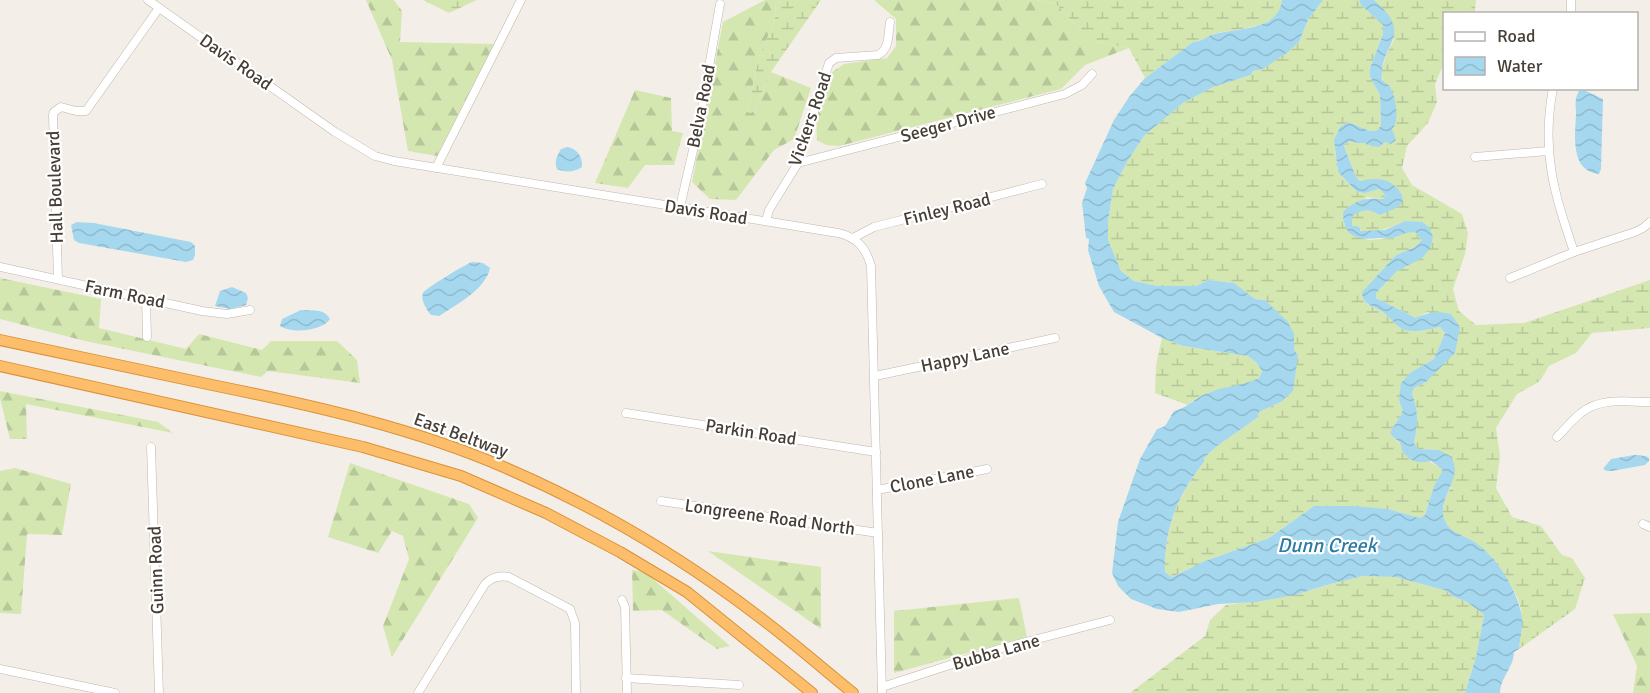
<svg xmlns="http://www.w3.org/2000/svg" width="1650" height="693" font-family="Signika,sans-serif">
<defs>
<pattern id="forest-firs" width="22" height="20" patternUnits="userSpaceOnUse" patternTransform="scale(1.5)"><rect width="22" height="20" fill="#d4e7b1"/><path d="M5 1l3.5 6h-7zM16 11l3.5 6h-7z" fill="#b7c799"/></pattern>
<pattern id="wetland-marsh" width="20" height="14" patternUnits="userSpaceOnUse" patternTransform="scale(1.5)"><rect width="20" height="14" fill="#d4e7b1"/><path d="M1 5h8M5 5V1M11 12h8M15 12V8" fill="none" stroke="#b7c799"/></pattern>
<pattern id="water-waves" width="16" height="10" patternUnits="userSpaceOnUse" patternTransform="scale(1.5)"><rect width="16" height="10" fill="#a5d8ef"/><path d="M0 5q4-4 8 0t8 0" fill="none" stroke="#8fbace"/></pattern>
</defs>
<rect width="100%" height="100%" fill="#f3efe8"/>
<g fill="url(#forest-firs)">
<polygon points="366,0 394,0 402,11 400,42 494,44 437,156 408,151 392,60"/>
<polygon points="765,0 776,0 775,20 759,57 747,112 753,113 771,72 811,88 794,139 774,150 736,200 710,199 692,182 723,22"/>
<polygon points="874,0 1036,0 1056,4 1090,40 1129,48 1085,65 1061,89 839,146 826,145 817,140 816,120 831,73 844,64 887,58 896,46 896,19"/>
<polygon points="635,90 671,98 672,131 683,133 674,165 645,165 628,188 595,183"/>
<polygon points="0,278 101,299 99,328 186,349 199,334 262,350 271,341 337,341 357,360 360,383 268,371 261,377 85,341 0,319"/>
<polygon points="0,391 158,422 173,433 26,404 27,439 10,439 0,398"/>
<polygon points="350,463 469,504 478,518 392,657 383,626 409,559 403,536 392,531 378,553 328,537"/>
<polygon points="15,468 71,484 62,535 27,534 21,614 0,613 0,471"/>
<polygon points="708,551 821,567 821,629"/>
<polygon points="632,570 645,572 730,646 717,649 662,610 633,611"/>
<polygon points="1019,598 1027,637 894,673 894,611"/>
<polygon points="1650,613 1650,693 1633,693 1637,666 1613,614"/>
</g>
<g fill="url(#wetland-marsh)">
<polygon points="423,0 477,0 449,13"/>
<polygon points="776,0 821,0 771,72 753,113 747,112 759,57 775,20"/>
<path d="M1036 0H1282C1279 33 1233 27 1211 35 1204 38 1201 42 1193 42L1145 78 1129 48 1090 40 1056 4Z"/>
<path d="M1323 0H1359L1361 5 1383 25V34L1370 68V77L1380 95 1381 126 1376 131H1370L1348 122 1340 127 1334 141 1338 172 1357 192 1365 193 1379 189 1386 196 1383 199 1367 197 1343 224 1368 240 1393 238 1403 232H1415L1422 240 1415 247 1396 255 1362 292C1362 306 1375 307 1384 313 1390 317 1396 326 1402 329 1413 334 1429 329 1440 327L1445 333 1434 359 1411 372 1399 400 1403 412 1390 432C1395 445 1430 461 1444 470L1434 486 1425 515 1420 518 1388 509 1314 506 1269 538 1205 561 1172 577 1165 572C1164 528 1177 497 1204 462V458L1217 446 1257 418 1259 412 1281 402 1294 350V334L1265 300 1255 299 1233 283 1208 280 1196 286H1158L1134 281 1121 271 1108 240V222L1113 189 1127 162 1144 136 1183 103 1213 87 1251 75 1253 71 1263 69 1299 42 1308 20Z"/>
<path d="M1374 0H1476L1475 11 1473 13 1444 14V63L1435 84 1437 102 1428 123 1407 146 1402 168 1412 185 1462 214 1468 233 1465 254 1453 289 1459 311 1476 325 1524 323 1650 280V328L1592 333 1576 353 1549 366 1540 381 1517 394 1496 428 1500 456 1496 488 1512 517 1541 526 1562 555 1572 558 1585 578 1575 609 1519 649C1520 638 1522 627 1522 616 1521 594 1494 555 1475 543 1467 537 1449 532 1445 522 1440 510 1445 497 1451 487L1439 450 1418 449 1414 444C1418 426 1419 411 1412 394L1414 388 1426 382 1460 327 1428 312 1416 318 1376 298V293L1397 271 1421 259 1433 237 1405 221C1389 228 1369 237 1352 227L1351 216 1361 210 1402 203 1365 180 1360 181 1356 177 1344 146 1349 141 1358 143H1365L1371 146 1392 129 1381 71 1387 53 1394 40 1380 5Z"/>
<path d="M1162 338 1183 346 1248 356 1257 363 1262 371 1259 378C1236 389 1207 387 1188 405L1155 393 1156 365Z"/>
<polygon points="1363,576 1396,577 1447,591 1452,596 1467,602 1484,615 1476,657 1465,693 1130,693 1205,636 1210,620 1226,605 1295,595 1327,585"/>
</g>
<g fill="url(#water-waves)">
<path d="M1282 0H1323L1308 20 1299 42 1288 52 1263 69 1253 71 1251 75 1213 87 1183 103 1144 136 1127 162 1113 189 1108 222V240L1121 271 1134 281 1158 286H1196L1208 280 1234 283 1255 299 1265 300 1288 322 1294 334V350L1298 355 1293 391 1281 402 1259 412 1257 418 1217 446 1204 458V462C1177 496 1164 528 1165 572L1172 577 1205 561 1269 538 1314 506H1353L1388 509 1420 518 1425 515 1434 486 1443 470 1431 461C1420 464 1410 462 1403 452 1401 450 1402 446 1400 443 1396 438 1392 438 1390 432L1403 412 1399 400 1401 383 1411 372 1434 359 1445 333 1440 327C1429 329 1413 334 1402 329 1395 325 1390 317 1384 313 1375 306 1362 306 1362 292L1396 255 1415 247 1422 240 1415 232C1404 232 1401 236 1392 238 1388 239 1382 238 1378 238 1356 241 1343 236 1343 212 1355 200 1366 197 1383 199L1386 196 1379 189 1365 193 1357 192 1338 172 1334 140 1340 127 1348 122 1370 131H1376L1381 126 1380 95 1370 77V68L1383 34V25L1361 5 1359 0H1374C1417 37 1378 43 1382 80 1385 83 1388 84 1390 87 1396 97 1400 121 1392 129L1396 140 1391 144 1385 142 1379 147 1371 146 1365 143H1358L1349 141 1344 146 1356 177 1360 181C1367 179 1377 178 1384 180 1394 182 1411 198 1398 207 1393 210 1386 212 1380 215 1368 208 1363 209 1352 216V226H1357L1360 228V231L1385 230 1405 221 1422 222 1430 228 1433 237 1430 249 1421 259 1397 271 1376 293V298L1416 318C1429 312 1437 311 1451 314L1460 327 1455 353 1426 382 1414 388 1412 394C1419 411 1418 426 1414 443L1418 449 1439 450 1452 457C1453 461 1455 466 1455 470 1453 489 1436 505 1446 523 1451 533 1468 537 1476 543 1498 559 1515 587 1521 612 1524 623 1520 638 1519 649L1514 652C1514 667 1500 678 1500 693H1465L1476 657 1484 615 1467 602 1452 596 1447 591 1396 577 1363 576 1327 585 1295 595 1255 602 1218 604 1179 612 1157 609 1131 599 1118 586 1112 573 1118 522 1140 459 1157 429 1165 426 1174 411C1188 408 1195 397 1208 393 1224 386 1242 386 1259 378L1262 371 1257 363 1248 356 1183 346 1162 338 1114 312 1099 286 1088 250 1089 239 1086 238 1082 203 1087 188 1085 183 1114 120 1129 97 1145 78 1193 42C1201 42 1204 38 1211 35 1234 27 1278 33 1282 0Z"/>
<path d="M1584 90 1603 99 1601 169 1599 174C1570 171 1575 136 1576 114 1576 105 1574 99 1579 91Z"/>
<path d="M567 147C577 148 583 157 582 167 575 172 565 173 557 169 554 161 557 156 561 149Z"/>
<polygon points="77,222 94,223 191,242 195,246 195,255 193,260 186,262 79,243 74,240 71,225"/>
<path d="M472 262 483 263 490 268C486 289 456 305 439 316L431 315C427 310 420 300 423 293 426 288 466 264 472 262Z"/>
<polygon points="232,287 246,293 248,298 246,305 230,309 215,306 220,291"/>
<path d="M301 310C312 311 324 308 330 319 322 331 292 334 280 326L282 319Z"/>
<polygon points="1634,455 1646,456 1649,458 1649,461 1645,465 1612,471 1607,471 1603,469 1611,459"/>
</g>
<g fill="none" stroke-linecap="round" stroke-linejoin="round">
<defs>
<g id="minor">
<path d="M148 0 335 132 375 156 394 161 838 233C857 237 866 248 871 266L882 693"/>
<polyline points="1571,14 1571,0"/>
<path d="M1553 88C1541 153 1554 192 1574 252"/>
<polyline points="1475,157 1548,151"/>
<polyline points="798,163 1065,94 1082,85 1092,74"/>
<polyline points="436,168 521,0"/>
<polyline points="680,207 699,124 720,4"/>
<path d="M766 221 769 210 798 163 829 63 836 58 878 55C890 49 888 34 890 22"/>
<polyline points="853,238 874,227 1042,184"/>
<polyline points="0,267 202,311 227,314 250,310"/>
<polyline points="1510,278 1574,252 1635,232 1643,228 1650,222"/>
<polyline points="58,279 53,115 54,112 61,107 76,111 86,111 159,8"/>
<polyline points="146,298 147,337"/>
<polyline points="875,376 1055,338"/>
<polyline points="626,413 876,452"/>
<path d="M1557 437C1565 429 1572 420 1581 413 1600 397 1627 402 1650 402"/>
<polyline points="151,447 159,693"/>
<polyline points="877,490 987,469"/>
<polyline points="661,501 878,533"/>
<polyline points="1643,524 1650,527"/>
<polyline points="622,600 625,607 627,693"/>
<polyline points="0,669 115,693"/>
<polyline points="626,678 739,685"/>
<polyline points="882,687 999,649 1110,620"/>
<path d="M418 693 485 584C492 577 499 575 509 577L570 609 575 623 576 693"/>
</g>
<g id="highway">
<path d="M0 340C72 355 144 370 217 386 315 406 414 428 506 468 594 506 681 557 758 616 790 640 821 667 853 693"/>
<polyline points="0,366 363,447 461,476 546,513 620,552 687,592 812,693"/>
</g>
</defs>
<use href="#minor" stroke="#bfb6aa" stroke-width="9"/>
<use href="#highway" stroke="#db913a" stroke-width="12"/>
<use href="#minor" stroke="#fff" stroke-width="8"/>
<use href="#highway" stroke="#fcbe6a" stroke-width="10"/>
</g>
<g text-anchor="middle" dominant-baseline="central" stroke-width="4.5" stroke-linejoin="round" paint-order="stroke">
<g font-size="18" fill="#473f36" stroke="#fff">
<text transform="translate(236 62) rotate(35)">Davis Road</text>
<text transform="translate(701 106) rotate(-79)">Belva Road</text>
<text transform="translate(810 119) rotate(-71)">Vickers Road</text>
<text transform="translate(948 124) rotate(-15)">Seeger Drive</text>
<text transform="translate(55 187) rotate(-92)">Hall Boulevard</text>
<text transform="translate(947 209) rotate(-14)">Finley Road</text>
<text transform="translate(706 212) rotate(9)">Davis Road</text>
<text transform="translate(125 294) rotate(12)">Farm Road</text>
<text transform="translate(965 357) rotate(-12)">Happy Lane</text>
<text transform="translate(751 432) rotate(9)">Parkin Road</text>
<text transform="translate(461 435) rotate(20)">East Beltway</text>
<text transform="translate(932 479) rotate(-11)">Clone Lane</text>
<text transform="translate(770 517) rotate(8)">Longreene Road North</text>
<text transform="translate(156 570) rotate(-92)">Guinn Road</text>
<text transform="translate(996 652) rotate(-16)">Bubba Lane</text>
</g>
<g font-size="20" font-style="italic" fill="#2d7ba2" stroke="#fff">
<text x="1327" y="545">Dunn Creek</text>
</g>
</g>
<rect x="1443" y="12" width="195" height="78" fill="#ffffff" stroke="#b5b2af" stroke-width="1.5"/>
<rect x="1455" y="32" width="30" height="9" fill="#ffffff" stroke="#b5b2af" stroke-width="1.5"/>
<text x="1497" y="42" font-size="18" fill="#473f36">Road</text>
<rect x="1455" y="57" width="30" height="18" fill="url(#water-waves)" stroke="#b5b2af" stroke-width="1.5"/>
<text x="1497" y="72" font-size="18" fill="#473f36">Water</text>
</svg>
